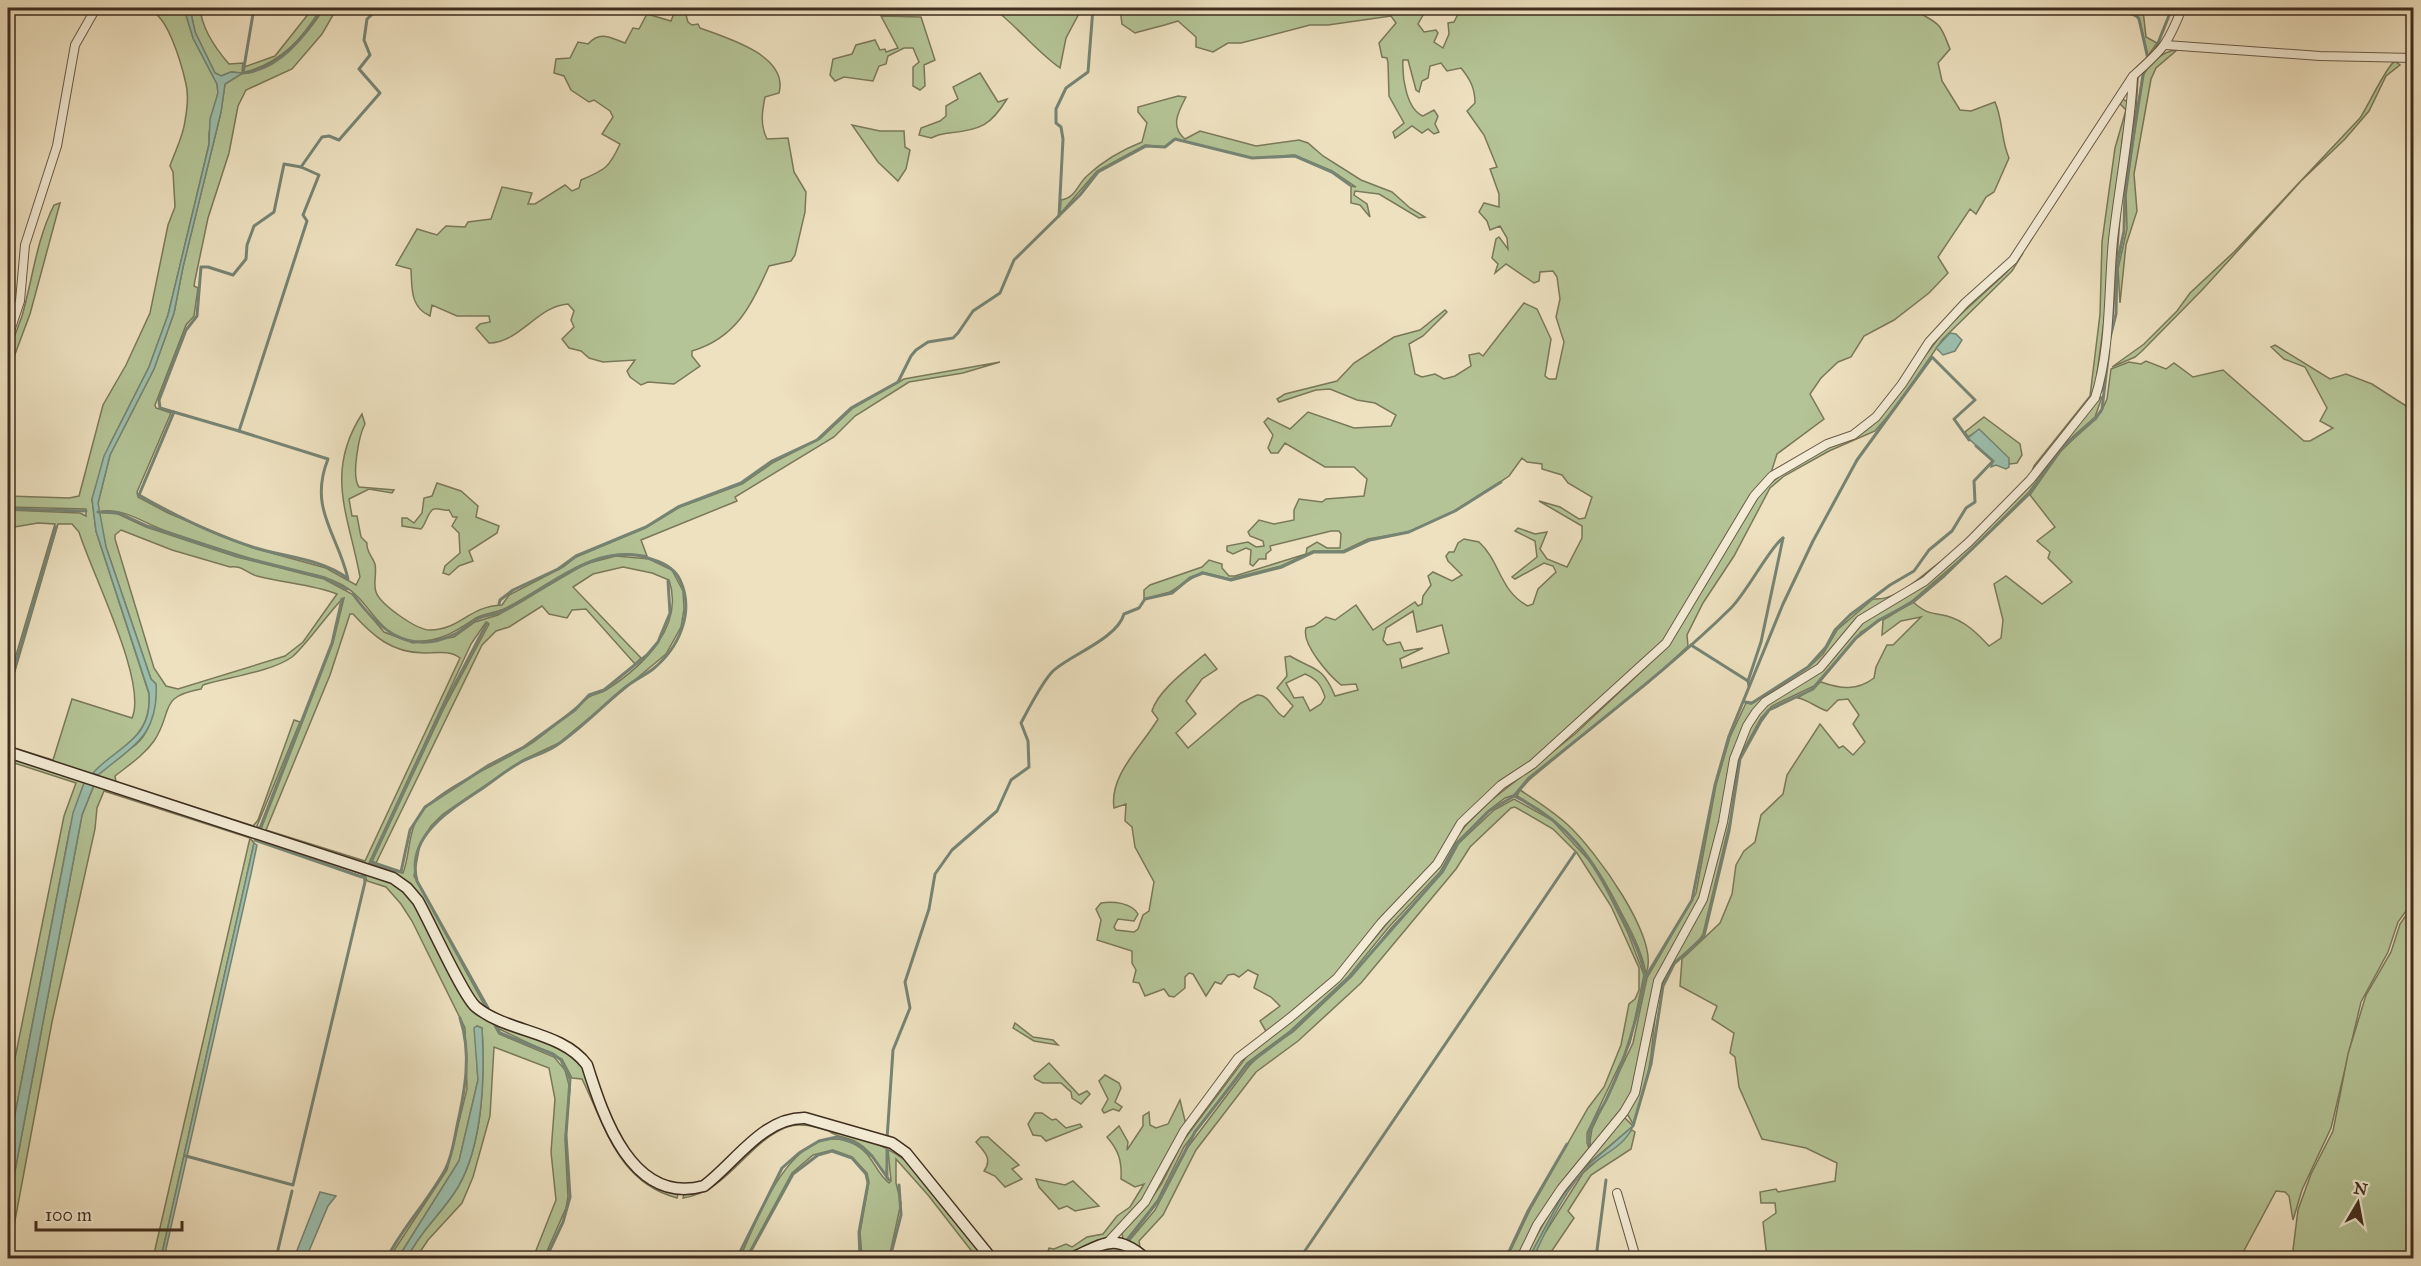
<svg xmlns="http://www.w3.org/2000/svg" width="2421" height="1266" font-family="'IM FELL Great Primer',serif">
<rect width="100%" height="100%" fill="#eee1c0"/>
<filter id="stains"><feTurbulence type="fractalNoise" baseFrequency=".00333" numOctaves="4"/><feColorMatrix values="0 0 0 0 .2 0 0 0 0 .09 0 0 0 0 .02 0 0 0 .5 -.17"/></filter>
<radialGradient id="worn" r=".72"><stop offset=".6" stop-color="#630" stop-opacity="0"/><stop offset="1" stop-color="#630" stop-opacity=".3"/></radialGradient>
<g fill="#b4c496" stroke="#7a785a" stroke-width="1.5" fill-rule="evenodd">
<path d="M151 8H184L193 38 217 84 218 93 209 133V144L168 315 149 367 110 444 92 499 96 531 149 694C151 721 139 736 118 753 149 747 157 710 156 684L151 679 106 547 98 512V503L110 455 154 369 174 313 183 267 221 112 225 84 242 73 231 72 221 76 215 73 195 32 190 8H200C202 29 215 48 229 64L243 63 242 73 244 67 275 56 313 8H322C303 38 281 63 245 72L249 73C283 63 306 37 324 8H337L322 34 292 69 246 90 238 106 229 153 208 218 195 280 194 286 198 288 194 316 186 325 155 405 156 408 171 413 137 492 138 497 168 513 253 548 326 568 356 585 360 577C349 516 324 473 362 414L365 424C359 435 351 476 359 487L394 490 392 493 369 489 349 499 352 516H357L361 537 367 543C366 551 372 556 375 564 377 573 373 584 376 592 380 604 416 630 430 630 460 630 469 606 502 605L509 595 563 567 576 557 647 527 680 507 742 484 774 462 820 439 853 408 904 379 1000 362 963 373 909 382 855 416 834 437 735 497 737 501 641 540 647 556C592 544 551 585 506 608 497 613 485 613 476 618 456 631 439 643 414 641 376 636 372 602 344 586 325 574 301 573 279 567 241 556 204 544 166 531 146 524 124 508 102 511L118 514 146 527 237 557 324 579 352 594 384 632 413 643 454 637 475 622 498 615 585 564 616 556 649 559 672 570 683 591 684 609 681 627 666 654 559 743 523 760 443 814 431 826 420 844 414 876 487 1010 477 1005 399 879 8 750V746L53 760 72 699 132 718C148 682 91 572 79 532L72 524H58L8 695V682L55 524 38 523 8 528V510L80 513 86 516V509L8 507V496L69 498 79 496 103 405 126 365 150 313 168 225 175 207 173 172 170 166C175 151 183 137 185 121 187 110 189 96 186 84 182 66 168 15 150 11ZM121 530 172 550 230 567C242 565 246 573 257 576 283 583 311 584 337 594L303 642 285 656 178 689 166 686 154 668 115 539V535ZM623 567 652 573 669 580C685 627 642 667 606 690 601 693 594 694 589 697 569 712 550 731 529 745 498 765 449 783 424 809 407 828 411 852 403 873L369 863 471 644 486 622 489 624 444 708 372 861 376 863 482 645 496 631 509 627 542 606 549 614 567 618 572 610 586 609 635 664 641 658 573 587 593 574ZM344 598 333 643 261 829 257 826 300 722 294 720 258 820 253 826 116 782 115 776C129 765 144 755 154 741 174 711 157 697 201 689L203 685C228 677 271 672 292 657 305 647 338 600 344 598ZM350 614H353C373 636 392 653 424 653 436 653 450 650 460 658L365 861 266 830 330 675Z"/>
<path d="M676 8H684L688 22 692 25 698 24 700 28C726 38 789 55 779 93L765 97C762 112 760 125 767 139L788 138 794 172 806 192 805 212 795 255 791 261 769 266C752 305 736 338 692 351V356L700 366 674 384 648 382 641 385 630 377 627 371 635 360 603 362 589 358 581 351 569 348 562 339 574 327 571 320 574 311 568 304C537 306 521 342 489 343L476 328 480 324 490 322 489 316H457L432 305 430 316C410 307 412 288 411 269L396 265 417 229 437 235 446 226 465 227 468 222 491 219 502 187 532 193 528 204H535L565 185 572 191 579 188 581 180C605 170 609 168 620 144L602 134 613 117 610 111 594 100 589 102 571 90 564 76 554 73 556 59 570 58 578 42 588 44C600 30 611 38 625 43L633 28 639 29 647 14 671 21Z"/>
<path d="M993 8H1082L1066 38 1060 68C1035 50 1017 26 993 8Z"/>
<path d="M1120 8H1914C1921 16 1932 18 1939 26 1944 32 1947 42 1950 49L1938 63 1942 81 1960 110 1971 111 1995 102C2003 120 2001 140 2009 158L1994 192 1986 197 1976 214 1970 209 1938 257 1948 273 1929 293 1894 320 1864 336 1851 357 1838 362 1821 378 1810 394 1824 419 1777 454 1770 476 1670 635 1581 720 1461 821 1436 864 1335 978 1267 1033 1260 1021 1280 1006 1271 997 1254 988 1258 975 1248 970 1239 977 1234 974 1228 975 1221 984 1215 982 1206 996 1193 974 1189 973 1185 977V988L1174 997 1169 996 1164 989 1145 996 1139 983 1133 982 1136 970 1132 963V951L1097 940 1101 920 1096 909 1101 903C1114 901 1132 903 1138 914L1134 921 1118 919 1114 927 1116 930 1134 932 1138 929 1143 915 1149 911 1154 882 1135 847 1132 827 1125 821 1126 804 1114 808C1109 775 1142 746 1158 719L1152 711C1158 690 1189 668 1205 654L1217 669 1202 679 1186 701 1196 714 1176 733 1188 748 1241 703 1257 695C1270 694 1273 712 1284 717L1293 706 1277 688 1287 676 1285 657 1290 656C1315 671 1322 665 1335 696L1358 690 1356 684 1341 685C1329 675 1301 644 1306 628L1314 626 1326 617 1335 620 1356 605 1373 630 1415 602 1418 606 1422 604 1423 596 1431 585 1428 576 1433 572 1452 581 1462 575 1448 561 1446 556 1449 552H1454L1458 543 1464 539 1479 542C1500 561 1500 592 1528 606L1533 604 1538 589 1556 572 1553 566 1544 563 1515 579 1512 577 1537 557 1535 541 1515 531 1518 528 1535 534 1547 532 1540 549 1547 559 1567 567 1582 538V526L1539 501 1560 507 1579 519 1585 518 1592 497 1568 483 1562 475 1542 469V464L1527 462 1522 458 1509 476 1500 482 1454 511 1408 532 1368 539 1343 551H1313L1281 566 1230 579 1202 572 1170 592 1144 599V590L1150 585 1202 567 1209 560 1222 564V568L1229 576H1235L1306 554 1307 548 1317 542 1327 548H1340L1341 534 1339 531H1331L1270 546 1271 550 1266 554V559H1259L1253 566 1250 564 1251 550 1246 548 1233 554 1227 551V546L1248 542 1256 547 1264 546 1263 541 1250 536 1248 532 1259 520 1274 524 1294 520V510L1299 499 1322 502 1326 499 1364 496 1367 479 1354 467H1325L1285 443 1278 453H1271L1268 448 1273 435 1264 422 1268 418 1290 429 1308 412 1354 428 1391 426 1396 415 1375 403 1357 400 1330 389 1316 390 1279 402 1277 399 1285 394 1337 381 1354 363 1394 337 1420 330 1445 310 1447 312 1423 336 1409 344 1415 374 1422 377 1435 374 1444 379 1455 376 1471 366 1469 355 1479 353 1483 356 1524 303 1537 309 1551 339 1545 376 1549 379H1556L1564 342 1556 317 1560 299 1557 277 1553 271 1540 272 1539 281 1534 283 1506 264 1495 273 1498 264 1492 258 1496 239 1499 237 1508 249 1507 238 1500 226 1490 230 1487 221 1479 212 1484 203 1499 207V194L1490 169 1497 167 1484 135 1467 111 1475 103C1475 88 1470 79 1461 68L1447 71 1441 63 1430 66 1428 78 1422 81 1419 92 1416 90 1408 60H1403C1402 76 1406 109 1423 116L1434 110 1438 116 1435 124 1439 132 1434 134 1428 129 1422 133 1412 126 1395 138 1393 132 1404 123 1389 96 1388 63 1387 58 1382 57 1379 43 1396 23 1391 16 1328 25H1310L1241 43H1228L1213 52 1196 47V37L1178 21C1164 26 1150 28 1135 33L1122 24ZM1430 8 1438 12 1444 10 1458 14 1454 22 1448 23 1449 34 1443 48 1434 42 1438 33 1436 30 1424 32 1418 24 1426 10ZM1413 611 1417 632 1442 625 1449 653 1402 668 1400 659 1423 648 1404 651 1400 642 1387 645 1383 640 1386 628ZM1305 674C1317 679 1321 685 1325 697L1321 704 1310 711 1303 697 1294 698 1286 683Z"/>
<polygon points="2117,8 2143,10 2146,37 2157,43 2148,56 2139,18"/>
<polygon points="881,16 921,17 935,60 924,65 925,86 920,90 913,86 913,67 919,62 913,48 904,48 888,56 886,64 879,66 873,81 844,77 835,81 830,75 833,59 852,54 856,45 875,40 880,50 885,49 886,52 898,48"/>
<path d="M2177 50 2156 68 2151 79 2134 174 2137 211 2126 245 2120 303 2118 269 2127 229 2126 195 2142 78C2148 64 2162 51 2177 50Z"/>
<path d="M2395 61 2400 65 2386 76 2369 111 2345 139 2301 181 2203 289 2142 351 2135 357 2112 367 2144 344 2177 311 2190 293 2234 252 2360 118C2368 106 2387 65 2395 61Z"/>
<polygon points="2142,70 2138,78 2136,111 2122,188 2113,317 2107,338 2103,390 2098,395 2134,77"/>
<path d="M980 73 998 102 1007 99C991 125 981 130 949 133 942 134 939 134 931 138L919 135 921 128 940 121 946 116V106L958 99 953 87Z"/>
<path d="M1178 96 1186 97C1178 112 1170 127 1185 139L1200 131 1256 146 1299 140 1308 143 1323 156 1361 180 1392 192 1410 208 1425 217 1419 218 1379 194 1355 191 1354 195 1367 204 1370 217 1360 205 1351 203V186L1356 187 1332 171 1294 155 1252 158 1175 139 1164 147 1145 145 1097 171 1060 214 1061 200C1077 197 1077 184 1088 175 1104 160 1122 150 1142 142L1147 123 1138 112V107Z"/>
<polygon points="2123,99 2129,103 2122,141 2110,276 2094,396 2031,474 2034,466 2090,396 2100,314 2102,242 2115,148 2126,110 2120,104"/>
<polygon points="852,125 880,131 904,131 905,147 910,150 906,169 898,181 878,162"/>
<path d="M60 203 30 314 8 373C7 351 15 336 22 316 33 278 36 241 54 205Z"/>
<path d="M2023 253 2012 271 1942 340 1896 407 1875 431 1829 451 1784 476 1770 488 1734 556 1703 603 1687 635 1688 646 1648 683 1528 778 1514 795 1505 798 1488 811 1456 843 1440 872 1388 928 1349 976 1290 1031 1247 1063 1184 1147 1157 1201 1127 1239 1129 1241 1155 1210 1188 1147 1249 1066 1265 1050 1293 1032 1352 976 1391 928 1443 872 1459 843 1494 810 1514 799 1552 820 1596 868 1628 933 1644 975 1630 1043 1587 1133V1143L1589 1148 1592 1129 1633 1043 1647 978 1696 893 1716 785 1730 737 1746 703 1751 704 1809 667 1823 654 1837 630 1873 599C1902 601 1925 570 1948 557L1921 581 1876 606 1824 663 1767 699 1745 727 1705 886 1694 911 1660 972 1634 1087 1628 1101 1573 1168 1539 1220 1518 1258H1507L1530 1210 1588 1108 1604 1087 1621 1045 1629 1004 1635 999 1639 990V968L1611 906 1577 853 1553 829 1515 807 1511 808 1470 847 1456 869 1361 983 1298 1041 1256 1072 1196 1150 1163 1215 1139 1241 1140 1247 1153 1258 1123 1240 1122 1232 1147 1205 1162 1183 1183 1141 1250 1052 1338 982 1420 884 1466 825 1489 802 1575 734 1666 648 1756 497C1777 475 1806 457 1834 445 1848 440 1860 436 1871 426L1948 326 2006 273Z"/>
<path d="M2275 345 2330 379 2346 374 2372 384 2414 411 2413 892 2409 907 2398 922 2388 952 2361 1002 2331 1128 2302 1190 2293 1220 2289 1196 2285 1192 2276 1191 2240 1258H1767L1763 1222 1776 1213 1775 1203H1761L1760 1192 1776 1189 1778 1192 1835 1181 1837 1163 1806 1148 1762 1139 1739 1087 1735 1057 1730 1053 1734 1033 1712 1019 1717 1006 1680 986 1682 959 1720 923 1732 894 1736 865 1744 851 1755 842 1761 815 1783 794 1787 775 1820 724 1839 748 1843 746 1853 755 1865 742 1853 724 1859 715 1848 699 1838 700 1827 711C1815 707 1809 700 1798 698L1821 682C1841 689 1857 691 1874 678L1876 667 1887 645H1893L1921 617 1901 621 1882 635 1883 620 1913 602C1928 615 1931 612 1947 616 1965 621 1977 633 1989 646L2001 638 2003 620 1994 584 2006 576 2042 604 2072 582 2048 558 2050 552 2037 541 2055 527 2030 495 2060 452 2101 412 2107 399 2111 369 2129 362 2141 364 2146 361 2166 369 2174 363 2193 377 2223 370 2304 441H2310L2333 428 2320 421 2327 408 2305 367 2284 359 2271 347Z"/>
<path d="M2102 397 2095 417 2060 448 2029 492 1970 551 1912 601 1861 632 1814 686 1772 706 1761 718 1739 758 1731 817 1703 934C1694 951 1673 957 1666 975 1655 1000 1654 1029 1651 1056 1648 1079 1641 1102 1633 1124L1626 1112 1636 1093 1659 981 1697 914 1743 737 1764 707 1803 681 1861 622 1911 592 1986 527 2096 399Z"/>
<polygon points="1984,417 2020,444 2022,455 2017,463 2010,464 1979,430 1968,437 1965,432"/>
<path d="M437 483 461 491 478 506 476 517 499 526 497 533 469 551 473 561 459 566 449 575 443 573 445 566 460 553 459 533 452 526 457 517H453L449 510C444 511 439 508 434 509 428 510 426 525 421 529L402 526V518H407L414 523 422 513 424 498 432 496Z"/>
<polygon points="8,755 89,782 70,828 8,1151 8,1093 64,816 76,783 8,761"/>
<path d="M94 785 253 833 391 879C433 911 438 967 470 1005 497 1038 557 1033 582 1065 590 1077 594 1094 599 1107 613 1146 635 1184 678 1194L677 1198C618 1182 606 1128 582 1079L572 1078 562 1059 495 1027 499 1034 554 1057 565 1070 570 1089 565 1139 568 1197 566 1208 544 1258H533L556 1200 551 1152 555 1099 549 1068 494 1047 490 1116 473 1177 462 1203 428 1240 416 1258H407C422 1228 442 1214 458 1187 483 1145 485 1076 482 1028L477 1026 475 1028 478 1080 459 1161 398 1258H389L447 1170 467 1089 465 1028 412 921 401 904 386 887 367 881 365 875 274 845 256 836 250 838 254 843 161 1258H153L250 838 104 791 97 808 95 829 52 1022 8 1258V1208L82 815Z"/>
<path d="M1520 790C1537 801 1554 812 1568 825 1595 850 1661 939 1646 974 1643 954 1632 932 1622 914 1594 858 1572 827 1517 796Z"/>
<polygon points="2413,897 2413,1258 2292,1258 2298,1210 2311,1174 2333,1131 2348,1054 2366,995 2391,952 2400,924 2411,908"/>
<polygon points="1015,1023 1033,1037 1053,1040 1058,1045 1034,1041 1013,1028"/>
<polygon points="1049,1063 1079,1095 1087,1091 1090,1094 1081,1104 1072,1098 1071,1092 1061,1083 1043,1083 1035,1079 1034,1076"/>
<polygon points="1105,1075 1119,1083 1121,1088 1115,1102 1122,1107 1119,1111 1113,1109 1104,1113 1102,1110 1108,1099 1099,1081"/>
<path d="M1180 1100 1186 1125 1144 1200 1107 1240 1066 1258H1059L1048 1251 1049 1248 1054 1249 1066 1244 1072 1247 1087 1237 1103 1234 1117 1216 1130 1207 1144 1184 1135 1187 1121 1179C1122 1161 1119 1151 1107 1137L1119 1126 1128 1142 1127 1150 1143 1126V1116L1149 1112 1150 1125 1156 1128 1168 1124Z"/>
<polygon points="1035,1113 1042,1113 1052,1120 1056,1119 1066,1128 1080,1124 1082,1127 1046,1141 1041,1136 1033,1135 1028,1124"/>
<polygon points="1623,1116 1633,1126 1588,1164 1560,1200 1529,1258 1524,1258 1561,1193"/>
<path d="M803 1122C838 1131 876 1138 906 1161L984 1258H977L928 1195 896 1159V1183L901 1203 889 1258H862L860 1232 869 1182 867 1173 852 1157 833 1150 813 1155 792 1173 746 1258H740C757 1219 795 1113 856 1145 872 1153 875 1172 889 1183L891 1181 888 1150 886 1175C876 1163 871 1150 856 1142 848 1137 835 1137 829 1131 816 1127 801 1122 787 1127 747 1142 728 1192 683 1198L684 1194C722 1187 744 1149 776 1130 783 1125 794 1124 803 1122Z"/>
<polygon points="1632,1130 1635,1132 1631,1149 1591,1175 1568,1211 1574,1218 1547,1258 1533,1258 1543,1236 1583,1173"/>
<path d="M981 1137H988L1019 1165 1012 1169 1022 1179 1005 1187 995 1176 984 1171C993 1159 984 1151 976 1142Z"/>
<polygon points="1036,1179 1065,1185 1073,1181 1099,1206 1075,1211 1067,1206 1059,1209 1039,1187"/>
<polygon points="1109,1247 1121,1249 1139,1258 1111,1258 1120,1253 1118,1251 1107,1258 1078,1258"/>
</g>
<g fill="#9bbeac" stroke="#768474" stroke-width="1.5">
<path d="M184 8H190L195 32 215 73 221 76 231 72 243 73 225 84 221 112 183 267 174 313 154 369 110 455 98 503 106 547 151 679 156 684C159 735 133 746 98 775L93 773C118 745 153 740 149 693L96 531 92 499 104 456 149 367 168 315 209 145 210 119 218 93 217 84 193 38Z"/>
<polygon points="1950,333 1956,334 1962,340 1955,351 1943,355 1936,348"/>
<polygon points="1979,429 2009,458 2009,467 2006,469 1996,465 1991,467 1993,461 1968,438"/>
<polygon points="89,782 94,785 82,815 8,1208 8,1151 73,813 84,783"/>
<polygon points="254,843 257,845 251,874 164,1258 161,1258"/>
<path d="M477 1026 482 1028C485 1076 483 1144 458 1187 442 1214 422 1228 407 1258H398L459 1161 478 1080 474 1028Z"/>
<path d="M1633 1126C1624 1149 1597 1156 1582 1173 1562 1197 1546 1230 1533 1258H1529L1560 1200 1579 1173Z"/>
<polygon points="320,1192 336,1196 328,1206 306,1258 294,1258"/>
</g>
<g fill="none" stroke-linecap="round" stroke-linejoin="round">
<g stroke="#768474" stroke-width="3">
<path d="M254 8 243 73C280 69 304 37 322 8"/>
<polyline points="2113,8 2136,15 2139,19 2148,59"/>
<polyline points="2154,53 2172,8"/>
<polyline points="1059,216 1063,139 1061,127 1056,123 1056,109 1066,88 1088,72 1093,8"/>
<polyline points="2110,338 2116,314 2117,264 2124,231 2125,190 2144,69"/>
<path d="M174 412 139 495C174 515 217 536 256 548 285 557 322 559 347 578"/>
<polyline points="239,431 160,408 159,400 186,330 197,316 201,267 208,267 233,275 246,259 247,245 254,226 274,212 284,164 301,167"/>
<polyline points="8,509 86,511"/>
<polyline points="98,512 119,513 147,526 238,556 325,578 347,589"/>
<path d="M348 579C338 534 308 509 328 459L239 431 307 221 303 215 319 175 301 167 322 137 329 136 339 140 380 93 359 69 370 55 364 40 367 19 379 8"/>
<path d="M353 594C378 629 409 657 455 634 463 630 469 623 477 619 486 614 495 616 503 611 548 590 594 541 648 558 661 562 674 567 680 580 695 612 679 648 653 669 645 675 635 680 627 686 603 705 583 727 557 745 547 752 536 755 525 760 510 767 496 779 483 788 452 809 405 835 417 881L488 1008"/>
<polyline points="499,604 500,600 513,590 558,569 576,556 646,527 678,507 741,483 772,461 817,440 851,408 898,382 911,356 916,350 928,342 953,338 958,333 973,311 1000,293 1014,260 1080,195 1098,172 1146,146 1165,147 1175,139 1252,158 1295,156 1332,172 1350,185"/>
<polyline points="487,623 443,707 371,862 401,872 410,830 425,807 489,765 524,747 575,710 589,695 604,690 647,655 658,642 670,613 668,581"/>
<polyline points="1691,645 1748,681"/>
<polyline points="1749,686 1748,681 1761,642 1783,538"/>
<polyline points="8,690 56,527"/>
<polyline points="1745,702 1752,703 1808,667 1826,647 1835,630 1850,615 1890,585 1914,571 1929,550 1952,531 1966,508 1975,502 1974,481 1993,461 1976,446"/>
<path d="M1514 796 1529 779C1597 722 1668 670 1731 608 1747 592 1770 547 1783 538"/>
<polyline points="260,828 332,643 342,599"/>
<polyline points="1645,978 1692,900 1715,785 1729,736 1783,604 1813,541 1857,460 1932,357 1975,400 1954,419 1969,440"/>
<polyline points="496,1026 500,1033 553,1054 561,1060 570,1079 566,1135 570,1197 563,1222 546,1258"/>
<polyline points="1633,1126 1651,1064 1663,986 1674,964 1704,936 1729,831 1740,759 1761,721 1769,710 1813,689 1856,638 1879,620 1913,602 1944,576 2028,495 2063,447 2096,418 2102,409 2109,350"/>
<path d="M887 1139 893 1050 910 1008 905 982 929 909 935 874 952 850 997 811 1011 780 1029 767 1028 741 1021 723C1029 708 1042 682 1053 671 1070 655 1117 639 1124 614L1139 608 1145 599 1172 593 1190 578 1203 573 1231 580 1282 567 1314 552H1344L1370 540 1409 532 1455 511 1501 482"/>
<polyline points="186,1156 293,1185 365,882 364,875 362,877 255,840"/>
<polyline points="887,1178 887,1150"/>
<path d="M1128 1240 1161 1197 1195 1132 1247 1065 1291 1032 1350 977 1442 872 1457 844 1489 811 1514 796C1571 824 1590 856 1618 910 1629 931 1642 954 1645 978 1637 1020 1626 1059 1607 1098 1601 1112 1584 1129 1590 1145"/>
<polyline points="276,1258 292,1191"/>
<path d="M387 1258C403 1227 428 1201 445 1170 452 1157 454 1141 457 1126 465 1090 472 1054 460 1018"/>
<polyline points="737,1258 782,1168 799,1153 819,1141 837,1137 858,1144 872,1156 889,1180"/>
<polyline points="747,1258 793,1174 818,1155 832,1151 852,1158 866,1174 868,1183 859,1232 860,1258"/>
<polyline points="890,1258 901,1215 899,1185"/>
<polyline points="1109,1258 1119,1251"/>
<polyline points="1300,1258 1575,853"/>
<polyline points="1506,1258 1528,1211 1567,1144"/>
<polyline points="1596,1258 1606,1180"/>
</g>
<defs>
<g id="street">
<polyline points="2166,45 2320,56 2414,58"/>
<polyline points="8,337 20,301 25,245 57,146 75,45 96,8"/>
<polyline points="1617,1193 1636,1258"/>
<path d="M1108 1242 1145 1202 1184 1131 1238 1058 1291 1017 1337 978 1381 923 1437 864 1461 823 1501 785 1533 764 1666 643 1754 496 1772 476 1827 444 1853 435 1876 417 1902 384 1929 342 1965 303 2013 260 2133 76C2163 49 2167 46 2182 8"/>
<path d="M1521 1258 1537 1225 1561 1189 1624 1112 1635 1093 1658 981 1703 899 1723 822 1734 759 1747 726 1756 712 1765 702 1820 668 1860 620 1925 581 1969 542 2030 480 2095 398C2111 349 2108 292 2113 240 2119 186 2130 132 2133 77"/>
</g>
<g id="secondary">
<path d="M8 752 393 878 407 888 418 901C430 922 463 996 476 1007 508 1033 562 1031 587 1065 603 1116 632 1206 704 1186 735 1163 763 1117 805 1118L892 1143 906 1153 991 1258"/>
<path d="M1072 1258C1103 1244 1115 1232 1145 1258"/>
</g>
</defs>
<use href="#street" stroke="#6b5a47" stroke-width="10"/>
<use href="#secondary" stroke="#3f2d1f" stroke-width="13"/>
<use href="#street" stroke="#f4ecd6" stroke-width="8"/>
<use href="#secondary" stroke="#f4ecd6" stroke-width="10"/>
</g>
<rect width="2421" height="1266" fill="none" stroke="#eee1c0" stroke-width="30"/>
<rect x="9" y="9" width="2403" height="1248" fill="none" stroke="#3f2d1f" stroke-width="3"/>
<rect x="15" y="15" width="2391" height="1236" fill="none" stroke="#3f2d1f" stroke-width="1.5"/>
<g transform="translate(2358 1203) rotate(10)" stroke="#f4ecd6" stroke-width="4.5" paint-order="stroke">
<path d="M0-4.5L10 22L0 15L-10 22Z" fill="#3f2d1f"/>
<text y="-9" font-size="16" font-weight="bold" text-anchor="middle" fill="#3f2d1f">N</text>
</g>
<path d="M36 1221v9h146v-9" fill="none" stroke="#3f2d1f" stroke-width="3"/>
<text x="45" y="1221" font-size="18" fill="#3f2d1f" stroke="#f4ecd6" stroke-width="4.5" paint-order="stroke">100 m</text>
<rect width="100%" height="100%" filter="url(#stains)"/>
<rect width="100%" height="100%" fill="url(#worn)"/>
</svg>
